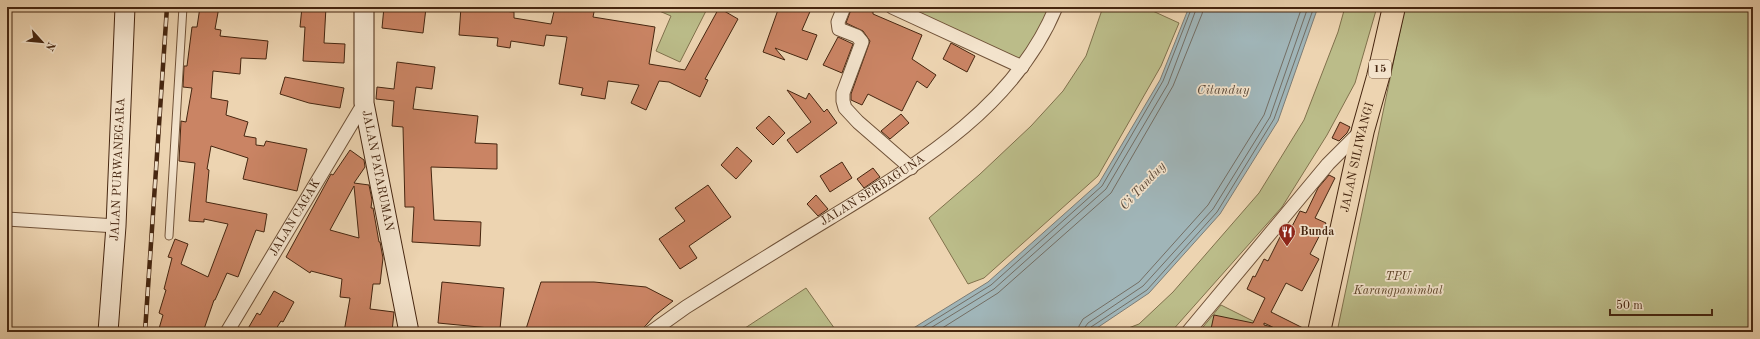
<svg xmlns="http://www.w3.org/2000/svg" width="1760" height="339" font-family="'Old Standard TT',serif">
<rect width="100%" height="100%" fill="#edd4b1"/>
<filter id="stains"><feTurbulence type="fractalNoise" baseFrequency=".005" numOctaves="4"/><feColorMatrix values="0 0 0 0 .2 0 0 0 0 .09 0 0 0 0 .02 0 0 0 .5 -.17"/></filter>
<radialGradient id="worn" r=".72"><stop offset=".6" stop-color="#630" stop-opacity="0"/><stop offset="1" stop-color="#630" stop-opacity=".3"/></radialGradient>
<g fill="#bbbc89" stroke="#80714c">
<polygon points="650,7 706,7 707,9 680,62 656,51 671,16"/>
<polygon points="894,7 1051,7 1046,22 1016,63"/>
<polygon points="1103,7 1144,7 1179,23 1161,66 1098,176 984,278 968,284 929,218 979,175 1031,126 1063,91 1086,56"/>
<polygon points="1345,7 1377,7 1355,83 1327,135 1282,207 1171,332 1118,332 1139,324 1173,292 1259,193 1304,120 1338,32"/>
<polygon points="1405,7 1753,7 1753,332 1337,332"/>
<polygon points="806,288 837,332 739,332"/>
<polygon points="1221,305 1275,332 1199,332"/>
</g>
<polygon fill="#a0b5b8" stroke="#7c7c75" points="1189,7 1318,7 1278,121 1220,214 1149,293 1091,332 907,332 988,282 1099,183 1160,80"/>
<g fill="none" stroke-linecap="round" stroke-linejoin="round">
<g stroke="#736e64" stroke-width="1">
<polyline points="915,332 991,285 1102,186 1163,81 1192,7"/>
<polyline points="924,332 994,289 1106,189 1168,84 1197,7"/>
<polyline points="936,332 998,293 1111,193 1173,86 1202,14 1204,7"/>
<polyline points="1078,332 1079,326 1083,319 1139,282 1208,205 1264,115 1302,7"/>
<polyline points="1084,332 1085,327 1088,323 1143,286 1213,209 1270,117 1308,7"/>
<polyline points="1089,332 1091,327 1147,290 1217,212 1274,119 1314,7"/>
</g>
</g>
<g fill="#ca8464" stroke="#462610" fill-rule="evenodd">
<polygon points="200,7 219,7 215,29 221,30 220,36 268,41 266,59 241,58 240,74 213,71 211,98 228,101 226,115 248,122 244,136 256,138 256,145 264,146 266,141 307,149 297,191 243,179 248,158 211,146 207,169 209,170 206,202 267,214 264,232 256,230 238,277 227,273 215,300 214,300 203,332 158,332 163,315 159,313 166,290 164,289 172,258 168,257 175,239 188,244 181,264 208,277 228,224 204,219 204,222 189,221 195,163 179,161 181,121 186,122 192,88 183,87 184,66 187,66 192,27 197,27"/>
<polygon points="302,7 326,7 324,43 345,44 344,63 303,61 305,27 300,27"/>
<polygon points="384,7 426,8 423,33 382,28"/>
<polygon points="461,7 492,8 492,10 514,12 514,18 551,24 555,7 595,7 593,17 655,27 649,64 685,70 719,8 738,19 705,79 708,80 700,97 669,82 659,81 646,110 631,103 639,85 608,81 605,99 581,95 583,88 559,84 567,37 546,35 544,46 511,41 510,48 497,46 498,38 459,35"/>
<polygon points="779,7 812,7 802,30 817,35 807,60 775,48 785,60 763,52"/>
<polygon points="852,7 873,12 873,14 922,35 912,59 936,75 927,88 917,81 902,111 868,94 862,105 851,100 851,94 870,41 863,31 846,23"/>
<polygon points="838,37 853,44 842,73 823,65"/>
<polygon points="951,43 975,56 967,72 943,59"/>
<polygon points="397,62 435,67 432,89 416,87 413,109 478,116 475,143 497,144 497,169 431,167 434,220 481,222 480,246 412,242 414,207 405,207 403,127 392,126 394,101 376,99 377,87 394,89"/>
<polygon points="285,77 344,88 340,108 309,103 280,94"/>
<polygon points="787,90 806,99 809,93 824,112 827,109 837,123 797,153 787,140 811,122"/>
<polygon points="901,114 909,123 890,139 881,131"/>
<polygon points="769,116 785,133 773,145 756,128"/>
<polygon points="1340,122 1350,127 1347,133 1339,141 1332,138"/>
<polygon points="737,147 752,161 736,179 721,165"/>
<path d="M350 150 364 160 365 167 354 183 369 185 372 200 371 208H373L379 242H380L383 258 380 284H373L370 309 394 312 392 332H344L350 298 340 297 342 279 311 271 310 273 286 257 331 174 333 175ZM354 186 359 238 330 230Z"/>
<polygon points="842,162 852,178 830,192 820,176"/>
<polygon points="873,168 880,177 864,188 857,179"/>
<polygon points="1329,175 1335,178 1315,218 1326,223 1310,254 1319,259 1302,291 1286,283 1271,312 1307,330 1307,332 1283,332 1264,323 1264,325 1272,327 1271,332 1226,332 1211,329 1214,315 1253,323 1265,298 1247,289 1253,276 1255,277 1264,259 1268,261 1281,235 1286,238 1300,211 1306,213 1318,188"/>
<polygon points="708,185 731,217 689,246 697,258 680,269 659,239 685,221 675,208"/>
<polygon points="816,195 828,209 818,216 807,204"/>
<polygon points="442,282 504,288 500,329 438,323"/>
<polygon points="541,282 594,282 646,287 673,301 654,316 640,332 525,332"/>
<polygon points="274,291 294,302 283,322 281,321 274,332 246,332 257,313 260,315"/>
</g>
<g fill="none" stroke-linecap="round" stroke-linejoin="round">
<defs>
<polyline id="lane" points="169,236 183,7"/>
<g id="street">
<polyline points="844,7 838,22 839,29 857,36 862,42 843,93 843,101 845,108 858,122 911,168"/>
<polyline points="892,7 1022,67"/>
<polyline points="7,219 116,226"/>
<path id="s1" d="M227 332 364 103"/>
<path id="s2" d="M651 332 686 307C734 277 782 247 830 218 918 164 1015 107 1056 7"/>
<polyline points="1188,332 1328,164 1361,131"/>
</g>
<g id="secondary">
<path id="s3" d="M364 7V103L409 332"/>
<path id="s4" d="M108 332 116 226 125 7"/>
</g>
<g id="highway">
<path id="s5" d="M1319 332 1363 130 1378 77 1394 7"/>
</g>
</defs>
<use href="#lane" stroke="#705238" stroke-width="9"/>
<use href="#street" stroke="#705238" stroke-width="15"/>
<use href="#secondary" stroke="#462610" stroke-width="21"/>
<use href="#highway" stroke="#462610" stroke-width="24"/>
<use href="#lane" stroke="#f3e3cc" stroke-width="7"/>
<use href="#street" stroke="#f3e3cc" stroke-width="13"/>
<use href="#secondary" stroke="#f3e3cc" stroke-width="19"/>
<use href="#highway" stroke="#edd4b1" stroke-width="22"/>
<defs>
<polyline id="rail" points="145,332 167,7"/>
</defs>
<use href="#rail" stroke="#462610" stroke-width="4.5"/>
<use href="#rail" stroke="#f3e3cc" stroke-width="3" stroke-dasharray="9" stroke-linecap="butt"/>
</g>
<defs>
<symbol id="restaurant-pin" viewBox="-11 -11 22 30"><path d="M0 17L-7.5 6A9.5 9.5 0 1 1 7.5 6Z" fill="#8f2418" stroke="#f3e3cc"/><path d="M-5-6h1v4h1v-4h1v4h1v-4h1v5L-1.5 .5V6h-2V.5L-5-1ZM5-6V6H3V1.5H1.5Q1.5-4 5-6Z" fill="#fff"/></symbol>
</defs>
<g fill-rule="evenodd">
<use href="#restaurant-pin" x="1277" y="222" width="20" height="27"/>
</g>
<g text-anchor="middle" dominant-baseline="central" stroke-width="3.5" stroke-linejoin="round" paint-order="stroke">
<rect fill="#f3e3cc" stroke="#7a5f48" stroke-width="1" x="1369" y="60" width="22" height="18" rx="3"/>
<g font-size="11" font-weight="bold" fill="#462610">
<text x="1380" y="69">15</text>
</g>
<g font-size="12" fill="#462610" stroke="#f3e3cc">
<text stroke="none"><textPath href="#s5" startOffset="179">JALAN SILIWANGI</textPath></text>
<text stroke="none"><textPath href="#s4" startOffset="163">JALAN PURWANEGARA</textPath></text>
<text stroke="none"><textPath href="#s3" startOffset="165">JALAN PATARUMAN</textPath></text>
<text stroke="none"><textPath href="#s2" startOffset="263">JALAN SERBAGUNA</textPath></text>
<text stroke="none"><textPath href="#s1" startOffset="133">JALAN CAGAK</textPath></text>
</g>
<g font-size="12" font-weight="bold" fill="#462610" stroke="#f3e3cc" text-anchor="start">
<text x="1300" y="232">Bunda</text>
</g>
<g font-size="12" font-style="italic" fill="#5d4428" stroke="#f3e3cc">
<text x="1398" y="277">TPU<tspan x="1398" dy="14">Karangpanimbal</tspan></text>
</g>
<g font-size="13" font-style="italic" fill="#5c4a3a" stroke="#f3e3cc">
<text x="1223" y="90">Citanduy</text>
<text transform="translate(1143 186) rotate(-47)">Ci Tanduy</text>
</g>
</g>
<rect width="1760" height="339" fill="none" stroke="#edd4b1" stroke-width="24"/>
<rect x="8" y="8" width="1744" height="323" fill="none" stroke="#462610" stroke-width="2"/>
<rect x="12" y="12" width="1736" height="315" fill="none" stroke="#462610"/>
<g transform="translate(42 42) rotate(117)" stroke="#f3e3cc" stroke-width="3" paint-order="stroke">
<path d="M0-3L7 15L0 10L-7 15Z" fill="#462610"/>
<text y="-6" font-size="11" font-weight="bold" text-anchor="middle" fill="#462610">N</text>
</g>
<path d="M1610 309v6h102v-6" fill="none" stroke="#462610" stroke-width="2"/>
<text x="1616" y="309" font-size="12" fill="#462610" stroke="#f3e3cc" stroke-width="3" paint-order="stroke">50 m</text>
<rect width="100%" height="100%" filter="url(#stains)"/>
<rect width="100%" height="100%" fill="url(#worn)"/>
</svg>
